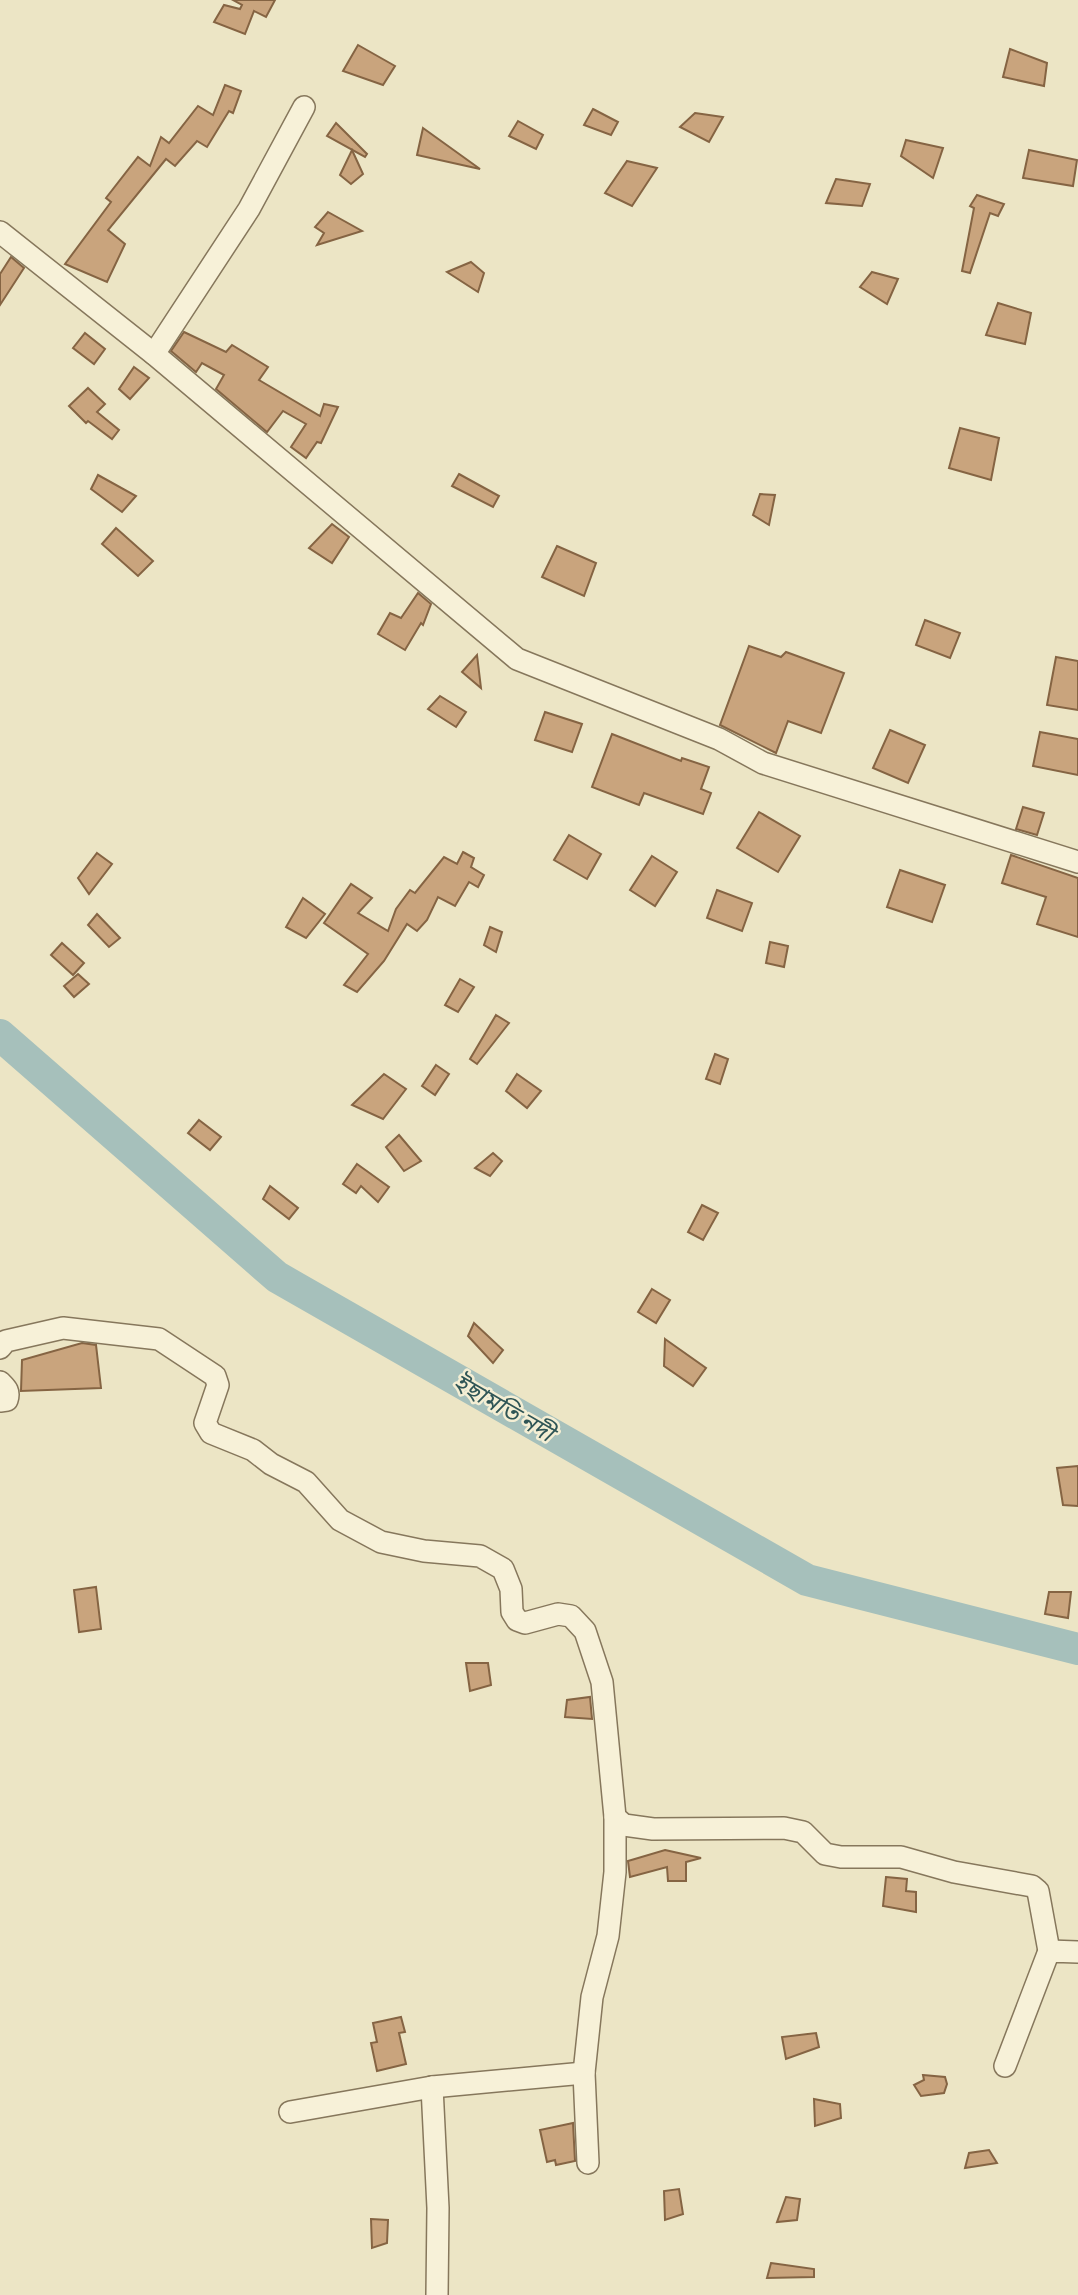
<svg xmlns="http://www.w3.org/2000/svg" width="1078" height="2295" font-family="'IBM Plex Serif','Noto Sans Bengali',serif">
<rect width="100%" height="100%" fill="#ece5c5"/>
<g fill="none" stroke-linecap="round" stroke-linejoin="round">
<polyline stroke="#a6c0bb" stroke-width="32" points="0,1035 277,1277 807,1580 1078,1649"/>
</g>
<g fill="#c9a47d" stroke="#856443" stroke-width="2">
<polygon points="233,0 275,0 266,17 254,11 245,34 214,22 224,5 240,9 242,5"/>
<polygon points="358,45 395,66 383,85 343,71"/>
<polygon points="1010,49 1047,63 1044,86 1003,77"/>
<polygon points="225,85 241,91 233,113 229,111 207,147 197,141 175,166 166,159 108,230 125,244 107,282 65,264 111,202 106,198 138,157 150,166 161,137 169,143 198,106 213,115"/>
<polygon points="593,109 618,122 611,135 584,125"/>
<polygon points="695,113 723,117 709,142 680,127"/>
<polygon points="518,121 543,135 536,149 509,136"/>
<polygon points="336,123 367,154 365,157 327,136"/>
<polygon points="423,128 480,169 417,155"/>
<polygon points="906,140 943,148 933,178 901,156"/>
<polygon points="352,150 363,174 351,184 340,175"/>
<polygon points="1029,150 1077,160 1073,186 1023,178"/>
<polygon points="627,161 657,168 632,206 605,193"/>
<polygon points="836,179 870,184 862,206 826,203"/>
<polygon points="977,195 1004,204 998,216 990,213 970,273 962,271 974,208 970,206"/>
<polygon points="328,212 362,231 317,245 324,233 315,227"/>
<polygon points="11,257 24,268 0,305 0,274"/>
<polygon points="471,262 484,273 478,292 447,272"/>
<polygon points="872,272 898,279 887,304 860,287"/>
<polygon points="998,303 1031,313 1025,344 986,335"/>
<polygon points="184,332 226,352 232,345 268,367 259,380 320,416 324,404 338,407 321,443 317,442 306,458 291,447 306,424 283,411 267,432 216,389 224,375 202,363 196,372 171,351"/>
<polygon points="85,333 105,349 94,364 73,348"/>
<polygon points="134,367 149,378 130,399 119,389"/>
<polygon points="88,388 105,404 97,412 119,430 112,439 88,421 86,423 69,406"/>
<polygon points="960,428 999,438 991,480 949,468"/>
<polygon points="459,474 499,496 493,507 452,486"/>
<polygon points="98,475 136,496 122,512 91,489"/>
<polygon points="760,494 775,495 769,525 753,515"/>
<polygon points="332,524 349,537 332,563 309,548"/>
<polygon points="116,528 153,561 138,576 102,544"/>
<polygon points="557,546 596,563 584,596 542,577"/>
<polygon points="418,593 431,604 423,625 421,623 405,650 378,634 390,613 401,618"/>
<polygon points="925,620 960,633 950,658 916,645"/>
<polygon points="749,646 781,657 786,652 844,673 821,733 788,721 776,753 720,725"/>
<polygon points="477,655 481,688 462,672"/>
<polygon points="1056,657 1078,661 1078,710 1047,705"/>
<polygon points="440,696 466,712 456,727 428,709"/>
<polygon points="545,712 582,724 572,752 535,740"/>
<polygon points="890,730 925,745 908,783 873,768"/>
<polygon points="1040,732 1078,739 1078,775 1033,766"/>
<polygon points="612,734 681,761 682,758 709,767 701,789 711,793 703,814 644,793 639,805 592,787"/>
<polygon points="1023,807 1044,813 1037,835 1016,829"/>
<polygon points="759,812 800,836 778,872 737,848"/>
<polygon points="569,835 601,854 587,879 554,860"/>
<polygon points="463,852 474,858 471,867 484,875 478,887 469,882 455,906 438,897 427,920 417,931 407,924 384,961 357,992 344,985 368,954 324,923 351,884 372,898 358,913 388,931 396,909 410,890 415,893 444,857 457,864"/>
<polygon points="97,853 112,864 89,894 78,878"/>
<polygon points="1011,855 1078,878 1078,937 1037,924 1046,897 1002,883"/>
<polygon points="652,856 677,872 655,906 630,890"/>
<polygon points="900,870 945,885 932,922 887,907"/>
<polygon points="717,890 752,903 742,931 707,918"/>
<polygon points="303,898 325,914 306,938 286,927"/>
<polygon points="97,914 120,938 109,947 88,925"/>
<polygon points="490,927 502,932 496,952 484,945"/>
<polygon points="770,942 788,946 784,967 766,963"/>
<polygon points="62,943 84,963 73,975 51,955"/>
<polygon points="78,974 89,984 74,997 64,986"/>
<polygon points="460,979 474,987 458,1012 445,1005"/>
<polygon points="496,1015 509,1023 477,1064 470,1059"/>
<polygon points="715,1054 728,1059 720,1084 706,1079"/>
<polygon points="436,1065 449,1074 435,1095 422,1086"/>
<polygon points="384,1074 406,1089 383,1119 352,1105"/>
<polygon points="517,1074 541,1091 527,1108 506,1091"/>
<polygon points="199,1120 221,1137 210,1150 188,1133"/>
<polygon points="399,1135 421,1161 404,1171 386,1147"/>
<polygon points="493,1153 502,1161 490,1176 475,1168"/>
<polygon points="357,1164 389,1187 378,1202 361,1186 356,1193 343,1184"/>
<polygon points="270,1186 298,1208 289,1219 263,1199"/>
<polygon points="702,1205 718,1213 703,1240 688,1232"/>
<polygon points="652,1289 670,1300 656,1323 638,1312"/>
<polygon points="474,1323 503,1350 493,1363 468,1336"/>
<polygon points="665,1339 706,1368 693,1386 664,1366"/>
<polygon points="82,1343 96,1345 101,1388 21,1391 22,1360"/>
<polygon points="1078,1466 1078,1506 1063,1505 1057,1468"/>
<polygon points="96,1587 101,1629 79,1632 74,1590"/>
<polygon points="1049,1592 1071,1592 1068,1618 1045,1614"/>
<polygon points="466,1663 488,1663 491,1685 470,1691"/>
<polygon points="590,1697 592,1719 565,1717 567,1700"/>
<polygon points="665,1850 701,1858 686,1862 686,1881 668,1881 667,1867 630,1877 628,1861"/>
<polygon points="886,1877 907,1879 906,1891 916,1892 916,1912 883,1906"/>
<polygon points="401,2017 405,2032 399,2033 406,2064 377,2071 371,2043 377,2042 373,2023"/>
<polygon points="816,2033 819,2047 786,2059 782,2037"/>
<polygon points="923,2075 945,2077 947,2084 944,2093 921,2096 914,2085 924,2080"/>
<polygon points="814,2099 840,2104 841,2118 815,2126"/>
<polygon points="573,2123 575,2161 556,2165 555,2160 547,2162 540,2130"/>
<polygon points="989,2150 997,2163 965,2168 969,2153"/>
<polygon points="679,2189 683,2214 665,2220 664,2191"/>
<polygon points="786,2197 800,2199 797,2220 777,2222"/>
<polygon points="371,2219 388,2220 387,2243 372,2248"/>
<polygon points="771,2263 814,2269 814,2277 767,2278"/>
</g>
<g fill="none" stroke-linecap="round" stroke-linejoin="round">
<defs>
<g id="minor">
<polyline points="0,232 154,354 517,659 719,739 763,763 1078,862"/>
<polyline points="154,354 249,209 304,107"/>
<polyline points="0,1348 6,1341 63,1328 159,1339 215,1376 218,1385 205,1423 211,1433 253,1450 271,1464 306,1482 340,1520 381,1542 424,1551 480,1556 503,1569 511,1589 512,1612 517,1620 525,1623 558,1614 571,1616 585,1631 602,1682 615,1817 624,1825 653,1829 784,1828 803,1832 825,1854 841,1857 901,1857 954,1872 1032,1886 1038,1891 1049,1951"/>
<path d="M0 1382C6 1388 10 1391 7 1400L0 1401"/>
<polyline points="1005,2066 1049,1951 1078,1952"/>
<polyline points="432,2087 438,2208 437,2295"/>
<polyline points="290,2112 432,2087 584,2073"/>
<polyline points="588,2163 584,2073 592,1997 608,1936 615,1872 615,1817"/>
</g>
</defs>
<use href="#minor" stroke="#86775c" stroke-width="24"/>
<use href="#minor" stroke="#f7f1d8" stroke-width="21"/>
</g>
<g text-anchor="middle" dominant-baseline="central" stroke-width="5" stroke-linejoin="round" paint-order="stroke">
<g font-size="24" font-style="italic" fill="#2f5556" stroke="#f4eed4">
<text transform="translate(504 1407) rotate(30)">ইছামতি নদী</text>
</g>
</g>
</svg>
